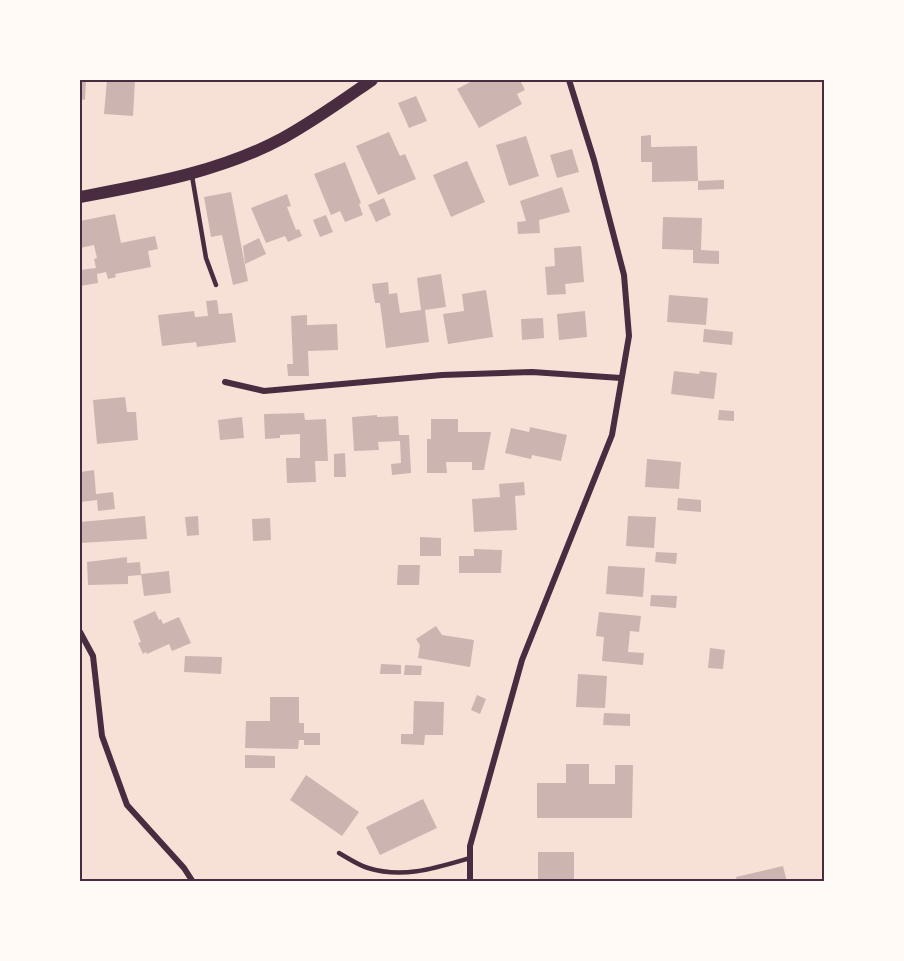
<svg xmlns="http://www.w3.org/2000/svg" width="904" height="961" font-family="Poppins,sans-serif">
<rect width="100%" height="100%" fill="#f7e1d7"/>
<g fill="#ccb4b1">
<polygon points="80,80 86,80 85,100 80,99"/>
<polygon points="107,80 135,80 133,116 104,114"/>
<polygon points="474,80 520,80 525,90 517,94 522,104 479,128 457,89"/>
<polygon points="416,96 427,121 409,128 398,103"/>
<polygon points="389,132 400,156 405,154 416,179 378,195 356,146"/>
<polygon points="651,135 651,147 697,146 698,181 652,182 652,162 641,162 641,136"/>
<polygon points="526,136 539,176 509,186 496,145"/>
<polygon points="572,149 579,172 557,178 550,155"/>
<polygon points="467,161 485,202 451,217 433,175"/>
<polygon points="345,162 361,203 359,204 363,215 345,222 340,211 331,215 314,174"/>
<polygon points="724,180 724,189 698,190 698,181"/>
<polygon points="562,187 570,212 539,220 540,233 518,234 517,222 526,221 520,201"/>
<polygon points="231,192 248,281 233,285 222,235 211,237 204,197"/>
<polygon points="287,194 291,206 287,207 296,230 299,229 302,236 288,242 285,236 266,243 251,208"/>
<polygon points="384,198 391,215 376,222 368,205"/>
<polygon points="115,214 121,243 155,236 158,249 148,251 151,267 115,274 116,277 108,279 106,272 97,274 98,283 80,286 80,270 96,268 94,259 97,258 94,245 80,248 80,221"/>
<polygon points="326,215 333,232 320,237 313,220"/>
<polygon points="663,217 702,218 701,250 719,251 719,264 693,263 693,250 662,249"/>
<polygon points="259,238 266,254 245,264 243,246"/>
<polygon points="581,246 584,282 565,284 566,294 547,295 545,267 555,266 554,248"/>
<polygon points="441,274 446,307 425,310 429,342 386,348 380,303 375,303 372,284 388,282 389,294 397,293 400,313 421,310 417,278"/>
<polygon points="486,290 493,337 448,344 443,314 464,311 462,294"/>
<polygon points="669,295 708,298 706,325 667,322"/>
<polygon points="217,300 219,314 232,313 236,342 197,347 196,342 162,346 158,315 194,311 195,317 208,316 206,301"/>
<polygon points="585,311 587,337 559,340 557,314"/>
<polygon points="307,315 307,325 337,324 338,350 308,351 309,376 288,376 287,364 293,364 291,316"/>
<polygon points="543,318 544,338 522,340 521,319"/>
<polygon points="704,329 733,332 732,345 703,342"/>
<polygon points="674,371 699,374 700,371 717,373 714,399 671,394"/>
<polygon points="125,397 127,412 136,412 138,440 97,444 93,400"/>
<polygon points="719,410 734,411 734,421 718,420"/>
<polygon points="304,413 305,420 326,419 328,461 315,461 316,482 287,483 286,458 300,458 300,434 280,435 280,438 265,439 264,414"/>
<polygon points="377,415 377,417 398,416 399,435 409,435 411,473 392,475 391,464 401,463 400,441 378,442 379,450 354,451 352,417"/>
<polygon points="242,417 244,438 220,440 218,420"/>
<polygon points="431,419 458,419 458,432 491,432 484,470 472,470 472,462 446,462 447,473 427,473 427,439 431,439"/>
<polygon points="530,427 567,435 561,461 532,455 531,459 505,453 511,428 529,432"/>
<polygon points="345,453 346,477 334,477 334,454"/>
<polygon points="647,459 681,462 679,489 645,487"/>
<polygon points="94,470 96,494 113,492 115,509 98,511 97,500 80,502 80,472"/>
<polygon points="524,482 525,495 515,496 517,530 474,532 472,499 500,497 499,484"/>
<polygon points="678,498 701,500 701,512 677,510"/>
<polygon points="145,516 147,539 80,543 80,522"/>
<polygon points="198,516 199,535 187,536 185,517"/>
<polygon points="628,516 656,517 654,548 626,546"/>
<polygon points="270,518 271,540 253,541 252,519"/>
<polygon points="420,537 441,538 441,556 420,556"/>
<polygon points="474,549 502,550 501,573 459,573 459,556 474,556"/>
<polygon points="656,552 677,553 676,564 655,562"/>
<polygon points="127,557 127,563 140,562 141,575 128,576 128,584 88,585 87,562"/>
<polygon points="398,565 420,565 419,585 397,585"/>
<polygon points="608,566 645,568 643,597 606,594"/>
<polygon points="169,571 171,593 144,596 141,574"/>
<polygon points="651,595 677,596 676,608 650,606"/>
<polygon points="155,611 159,620 161,619 163,624 179,617 191,643 172,651 169,644 147,654 146,652 143,654 138,643 141,642 133,621"/>
<polygon points="599,612 641,616 639,632 630,631 628,652 644,653 643,665 602,661 604,637 596,636"/>
<polygon points="436,626 442,635 474,640 470,667 418,658 420,645 416,639"/>
<polygon points="710,648 725,650 723,669 708,668"/>
<polygon points="185,656 222,657 221,674 184,672"/>
<polygon points="381,664 401,665 401,674 380,674"/>
<polygon points="405,665 422,666 421,675 404,675"/>
<polygon points="578,674 607,676 605,708 576,707"/>
<polygon points="477,695 486,699 480,714 471,710"/>
<polygon points="270,697 299,697 299,723 304,723 304,733 320,733 320,745 304,745 304,740 299,740 298,749 245,748 246,721 270,721"/>
<polygon points="414,701 444,702 443,735 425,735 424,745 401,744 401,734 413,734"/>
<polygon points="604,713 630,714 630,726 603,725"/>
<polygon points="245,755 275,756 275,768 245,768"/>
<polygon points="566,764 589,764 589,784 615,784 615,765 633,765 632,818 537,818 537,783 566,783"/>
<polygon points="306,775 359,812 342,836 290,800"/>
<polygon points="423,799 437,828 380,855 366,827"/>
<rect x="538" y="852" width="36" height="30"/>
<polygon points="783,866 787,882 737,882 736,877"/>
</g>
<g fill="none" stroke-linecap="round" stroke-linejoin="round">
<g stroke="#4a2c40" stroke-width="4.5">
<polyline points="192,176 206,258 216,285"/>
<path d="M339 853C348 858 358 865 368 868 403 879 436 868 470 858"/>
</g>
<g stroke="#4a2c40" stroke-width="6">
<polyline points="225,382 264,391 442,375 532,372 621,378"/>
<polyline points="80,632 93,656 102,736 127,805 184,868 193,882"/>
<polyline points="470,882 470,846 522,660 612,435 629,336 624,275 594,160 569,80"/>
</g>
<path stroke="#4a2c40" stroke-width="12" d="M80 197C149 184 220 172 283 138 314 121 343 100 372 80"/>
</g>
<rect width="904" height="961" fill="none" stroke="#fffaf5" stroke-width="162"/>
<rect x="81" y="81" width="742" height="799" fill="none" stroke="#4a2c40" stroke-width="2"/>
</svg>
